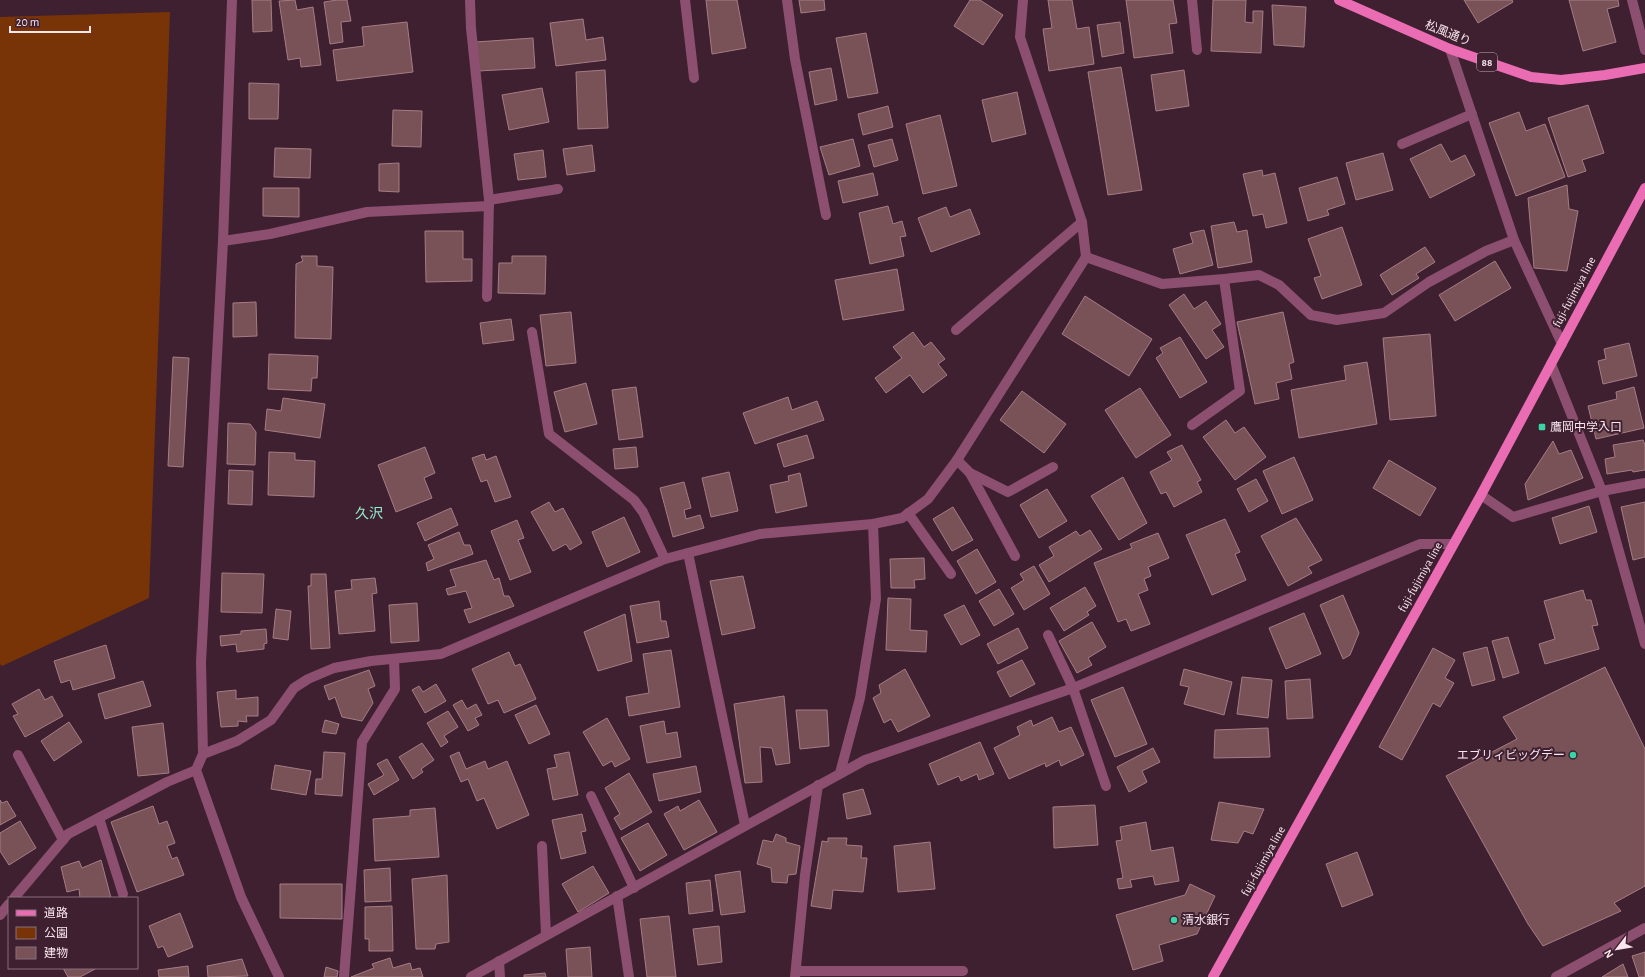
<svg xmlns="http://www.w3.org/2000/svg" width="1645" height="977" font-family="'Alegreya Sans','Noto Sans JP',sans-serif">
<rect width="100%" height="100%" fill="#3e2030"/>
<polygon fill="#783407" points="170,12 149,598 2,666 0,664 0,17"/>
<g fill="#795258" stroke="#a67c83">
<polygon points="252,0 271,0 272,31 253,32"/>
<polygon points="295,0 297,10 313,7 321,65 301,67 300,58 288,60 279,1"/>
<polygon points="337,0 347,0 351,21 341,22 343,42 330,44 324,2"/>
<polygon points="706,0 737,0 746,48 712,54"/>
<polygon points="799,0 824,0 825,10 801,13"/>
<polygon points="970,0 980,0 1003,15 983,45 954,26"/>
<polygon points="1048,0 1072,0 1077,29 1089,27 1094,64 1049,71 1043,29 1052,28"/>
<polygon points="1126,0 1173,0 1177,23 1169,24 1173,53 1134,58"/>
<polygon points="1213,0 1246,0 1245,22 1253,23 1253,11 1263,11 1261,53 1211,51"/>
<polygon points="1464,0 1512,0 1513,2 1478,23"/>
<polygon points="1569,0 1618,0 1619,6 1607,9 1616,42 1583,51"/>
<polygon points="1272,5 1306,7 1304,47 1274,45"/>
<polygon points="583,19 586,40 603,37 606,60 556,66 550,23"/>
<polygon points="407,22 413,72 337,81 333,50 364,46 362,27"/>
<polygon points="1120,22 1124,53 1102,57 1097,25"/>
<polygon points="866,33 878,93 848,98 836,38"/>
<polygon points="533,38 535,68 478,71 476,42"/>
<polygon points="1121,67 1142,190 1108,195 1088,72"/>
<polygon points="831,68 837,100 815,105 809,72"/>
<polygon points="605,70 608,128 578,129 576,72"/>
<polygon points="1184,70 1189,106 1156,111 1151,75"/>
<polygon points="249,83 279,84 278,119 249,119"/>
<polygon points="542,88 549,122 509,130 502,95"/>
<polygon points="1017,92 1026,134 992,142 982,100"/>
<polygon points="1588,105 1604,153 1582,160 1586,171 1568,177 1548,118"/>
<polygon points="888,106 893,127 863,135 858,114"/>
<polygon points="393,110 422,111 421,147 392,146"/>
<polygon points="1519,112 1526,131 1545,124 1565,177 1516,196 1489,123"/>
<polygon points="940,115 957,186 923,194 906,124"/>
<polygon points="853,139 860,166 829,175 820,147"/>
<polygon points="892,139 898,160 874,167 868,145"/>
<polygon points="1441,144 1451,162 1465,155 1475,175 1430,198 1410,159"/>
<polygon points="592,145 595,171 567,175 563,149"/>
<polygon points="275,148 311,149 310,178 274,177"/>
<polygon points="543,150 546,177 518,180 514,154"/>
<polygon points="1383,153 1393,190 1356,200 1346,163"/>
<polygon points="399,163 399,192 379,191 379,164"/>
<polygon points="1262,170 1263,176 1275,173 1287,223 1266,228 1263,214 1253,216 1243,174"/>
<polygon points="873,173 878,195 843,203 838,181"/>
<polygon points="1337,177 1345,204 1327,210 1329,215 1308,221 1299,188"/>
<polygon points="1567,185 1569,209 1578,211 1567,271 1534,268 1528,198"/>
<polygon points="263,188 299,188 299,217 263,216"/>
<polygon points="888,206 893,224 902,221 906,236 900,237 904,256 870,264 859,213"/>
<polygon points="946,207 950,217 970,209 980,234 931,252 918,218"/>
<polygon points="1234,222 1237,232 1247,230 1252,262 1218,268 1211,226"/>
<polygon points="1342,227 1362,285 1322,299 1314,278 1321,276 1308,239"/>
<polygon points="1204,230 1213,265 1180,274 1173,249 1193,243 1190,233"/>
<polygon points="425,231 463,231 463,259 472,259 472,281 426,282"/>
<polygon points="1425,247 1435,262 1416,274 1419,278 1392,295 1380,275"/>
<polygon points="301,256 317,256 317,266 333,267 331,339 295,338 296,264 303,261"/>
<polygon points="512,256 546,256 545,294 498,293 499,263 512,263"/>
<polygon points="1495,261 1511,288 1455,321 1439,295"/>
<polygon points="897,269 904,310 843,320 835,280"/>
<polygon points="1184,294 1194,309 1206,301 1221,324 1212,330 1224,347 1206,359 1169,305"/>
<polygon points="1085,296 1152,339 1129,376 1062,334"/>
<polygon points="256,302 257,336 233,337 233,303"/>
<polygon points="571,312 576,363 546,366 540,315"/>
<polygon points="1283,312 1294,362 1289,364 1292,379 1276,383 1279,399 1255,404 1237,322"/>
<polygon points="511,319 514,340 483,344 480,323"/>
<polygon points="913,332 924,347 931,342 945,359 938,364 947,375 923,393 910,375 886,393 875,378 902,358 893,347"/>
<polygon points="1430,334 1436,416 1390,420 1383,338"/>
<polygon points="1180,337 1207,382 1180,398 1156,358 1163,353 1160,348"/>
<polygon points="1629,343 1637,376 1603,384 1598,361 1606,359 1604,349"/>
<polygon points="269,354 318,356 317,378 312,378 311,391 268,389"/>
<polygon points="173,357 189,358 183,467 168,466"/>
<polygon points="1367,362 1377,424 1299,438 1291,390 1346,380 1344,366"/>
<polygon points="586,383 597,424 565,432 554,392"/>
<polygon points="636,387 643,437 619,440 612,390"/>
<polygon points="1634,387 1644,428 1596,439 1588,406 1617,399 1616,392"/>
<polygon points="1140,388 1171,435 1136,458 1105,410"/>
<polygon points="1022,391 1066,424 1044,453 1000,420"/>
<polygon points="788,397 792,410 817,401 824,420 755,444 743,413"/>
<polygon points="283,398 325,404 320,438 265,430 267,409 281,411"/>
<polygon points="1226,420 1235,433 1244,427 1266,457 1235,480 1203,437"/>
<polygon points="228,423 250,424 256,432 255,465 227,464"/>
<polygon points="807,435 814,458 784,467 777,444"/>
<polygon points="1643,440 1645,445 1645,470 1633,472 1632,470 1607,474 1605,459 1615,457 1613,445"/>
<polygon points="1553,441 1559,454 1571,450 1583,478 1528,500 1525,484"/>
<polygon points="1182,445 1201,480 1197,482 1202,492 1174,507 1166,492 1161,494 1150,472 1172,460 1167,452"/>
<polygon points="425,447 435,473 424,478 432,498 396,512 378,465"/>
<polygon points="636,447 638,467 615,469 613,449"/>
<polygon points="269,452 295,453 295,460 315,461 314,497 268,495"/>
<polygon points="484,454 486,460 496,456 511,497 495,502 487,480 481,482 472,458"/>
<polygon points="1294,457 1313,500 1282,514 1263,471"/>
<polygon points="1389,460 1436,488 1420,516 1373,488"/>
<polygon points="229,470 253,471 252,505 228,504"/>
<polygon points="729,472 738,511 711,517 702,478"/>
<polygon points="800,473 807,506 776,513 770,485 789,481 788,476"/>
<polygon points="1123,477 1147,523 1119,540 1091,496"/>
<polygon points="1256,479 1268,501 1249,512 1237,489"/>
<polygon points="684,482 691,508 684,510 686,519 700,515 704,528 673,537 660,488"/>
<polygon points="1047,489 1067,521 1039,538 1020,505"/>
<polygon points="549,502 555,512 563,508 582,543 570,550 566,544 553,551 531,512"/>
<polygon points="1645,502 1645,557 1633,560 1621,507"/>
<polygon points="1589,506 1597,532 1560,544 1552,518"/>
<polygon points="953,507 973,540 952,551 933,519"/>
<polygon points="451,508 458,525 425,541 417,523"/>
<polygon points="624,517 640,552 607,567 592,532"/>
<polygon points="1296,518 1322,560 1308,567 1312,573 1288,586 1261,536"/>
<polygon points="1225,519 1240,552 1235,554 1246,580 1212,595 1186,535"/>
<polygon points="517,520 524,538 518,540 531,572 510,580 491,531"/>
<polygon points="1090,530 1102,549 1049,582 1039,565 1054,556 1049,547 1076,531 1080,536"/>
<polygon points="459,532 464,545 470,545 473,554 428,571 426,563 434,559 428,545"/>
<polygon points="1158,533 1169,558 1148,567 1151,576 1144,579 1148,590 1138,594 1150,624 1131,631 1126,619 1118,622 1094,563 1132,548 1130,544"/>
<polygon points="977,549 996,582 976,594 957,561"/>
<polygon points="924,558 925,579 914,580 915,588 891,588 890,559"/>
<polygon points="486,560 494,580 499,578 504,596 509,596 514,606 469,623 464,610 472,608 466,591 448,595 446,589 456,586 450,570"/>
<polygon points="1034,566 1050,594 1024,610 1011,588 1024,580 1020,574"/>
<polygon points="222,573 264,574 262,613 221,612"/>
<polygon points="311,574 326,574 330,648 311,649 308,586 311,586"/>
<polygon points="743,576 755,628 722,635 710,581"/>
<polygon points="375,578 377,593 372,594 375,631 339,634 335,591 352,589 351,580"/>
<polygon points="1085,587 1096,606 1087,612 1089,615 1064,631 1050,608"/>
<polygon points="999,589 1014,614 994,626 979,601"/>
<polygon points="1583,590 1586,600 1591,600 1598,625 1592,626 1599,649 1545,664 1539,644 1555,639 1544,601"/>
<polygon points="1343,595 1359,633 1350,655 1343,659 1320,605"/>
<polygon points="888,598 911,599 910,630 927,631 926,652 886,650"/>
<polygon points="659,601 661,621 666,621 669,637 637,643 630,606"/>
<polygon points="417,603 419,641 391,643 389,605"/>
<polygon points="964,605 980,635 961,645 944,615"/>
<polygon points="276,609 291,611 288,640 273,638"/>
<polygon points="1304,613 1321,654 1286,669 1269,628"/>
<polygon points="625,614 632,661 598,671 584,632"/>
<polygon points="1092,622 1106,647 1088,658 1092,665 1077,673 1059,641"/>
<polygon points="1018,628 1028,648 998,664 987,644"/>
<polygon points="266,629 267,643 264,644 264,649 237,652 236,644 221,646 220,636 241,634 241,631"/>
<polygon points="1508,637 1519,673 1503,678 1492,641"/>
<polygon points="106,645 115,678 73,690 70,680 61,683 54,661"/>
<polygon points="1487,647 1495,680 1472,686 1463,653"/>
<polygon points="1433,648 1455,660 1445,678 1454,683 1440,707 1433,703 1402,760 1379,747"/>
<polygon points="671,650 680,707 629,716 626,697 649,693 643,654"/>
<polygon points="509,652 515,666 520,664 536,699 504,713 498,700 488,704 472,669"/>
<polygon points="1022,660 1035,684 1010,697 997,672"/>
<polygon points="1605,667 1645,749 1645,886 1614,903 1621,911 1543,946 1528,924 1446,776 1517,739 1503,717"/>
<polygon points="905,669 930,716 898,732 891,719 884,723 873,698 881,693 879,685"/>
<polygon points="1184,669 1232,682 1224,715 1184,704 1189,687 1180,685"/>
<polygon points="369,670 375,686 368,689 373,703 362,721 342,717 335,697 329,700 324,686"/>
<polygon points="1242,677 1272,680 1268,718 1237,714"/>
<polygon points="1310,679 1313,718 1287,719 1285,681"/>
<polygon points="143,681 151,706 105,719 98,694"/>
<polygon points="436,684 446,701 425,713 412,690 419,686 423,692"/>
<polygon points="1123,687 1147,744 1115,757 1091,700"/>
<polygon points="39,689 45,700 52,696 63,716 25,737 13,716 18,714 12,704"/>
<polygon points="236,690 236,699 258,697 258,716 246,716 247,722 238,721 238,726 221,727 217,692"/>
<polygon points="784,696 790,763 776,765 772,748 760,747 762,782 745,783 734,704"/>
<polygon points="462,700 467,709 476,704 482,715 475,718 479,725 468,731 453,705"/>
<polygon points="536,705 550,734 529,744 515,715"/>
<polygon points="796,710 827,710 829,746 800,749"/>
<polygon points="448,711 458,727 444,736 448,742 441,747 427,723"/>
<polygon points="1052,717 1059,732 1071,727 1084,755 1061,766 1059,760 1046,767 1045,763 1009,779 994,748 1020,735 1017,727 1031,720 1033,726"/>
<polygon points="607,718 630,759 615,767 612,761 603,766 583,732"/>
<polygon points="325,720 339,724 336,734 322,732"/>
<polygon points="664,721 666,734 677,732 681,757 647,763 640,726"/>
<polygon points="69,722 82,742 54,761 41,741"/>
<polygon points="163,723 169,773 138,776 132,727"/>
<polygon points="1268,728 1270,757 1214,758 1215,730"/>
<polygon points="980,742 994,774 979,780 977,774 961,781 959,776 938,785 929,764"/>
<polygon points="422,743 434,760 421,769 423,772 413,779 399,757"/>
<polygon points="1153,748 1160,762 1142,771 1147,782 1129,792 1117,767"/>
<polygon points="324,752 345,753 342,796 315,794 316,779 322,779"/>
<polygon points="459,752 466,769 485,761 488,769 507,761 529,815 497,829 484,798 477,801 468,779 461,782 450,756"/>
<polygon points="569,752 578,795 553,800 547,769 557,767 554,755"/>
<polygon points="387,759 399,780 374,795 368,784 384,775 377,764"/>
<polygon points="275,765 311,771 306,795 271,789"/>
<polygon points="696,766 701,792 659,801 653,774"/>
<polygon points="629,773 652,812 621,830 614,818 620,814 605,788"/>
<polygon points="863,789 871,814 847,819 843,794"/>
<polygon points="0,800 2,803 7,801 16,816 0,825"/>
<polygon points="699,800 717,832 684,850 664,814 678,806 680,811"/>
<polygon points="1219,802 1264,809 1253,834 1244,831 1238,843 1211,840"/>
<polygon points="1095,805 1098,845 1054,848 1053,807"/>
<polygon points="153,806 159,824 167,821 175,843 167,846 172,859 177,857 184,875 137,892 111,822"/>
<polygon points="435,808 439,857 375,861 373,819 410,816 410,810"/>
<polygon points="582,814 586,831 581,832 586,853 561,859 552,820"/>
<polygon points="20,821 36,848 9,865 0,851 0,833"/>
<polygon points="1146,822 1151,851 1173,847 1179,881 1155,885 1153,876 1130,880 1132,887 1119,889 1117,879 1123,878 1116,841 1122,840 1120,827"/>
<polygon points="648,823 667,855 640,871 621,838"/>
<polygon points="776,834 786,838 786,842 800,846 796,874 788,875 787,883 772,882 771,868 757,864 763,840 773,842"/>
<polygon points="828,838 847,838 846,845 862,846 861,858 867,858 863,892 833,890 831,909 811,906 822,841 828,842"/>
<polygon points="930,842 935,889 898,892 894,846"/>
<polygon points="1357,852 1373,895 1342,907 1326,864"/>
<polygon points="101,860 111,898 80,898 79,889 67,892 61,867 79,861 82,868"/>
<polygon points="593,866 609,893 578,912 562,884"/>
<polygon points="390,868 391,901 365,902 364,870"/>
<polygon points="740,871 745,912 721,915 715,875"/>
<polygon points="447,875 449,942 436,944 435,949 416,949 412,879"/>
<polygon points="710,880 713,911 689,914 686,883"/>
<polygon points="280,884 342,884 342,919 280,918"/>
<polygon points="1190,884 1215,896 1197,934 1159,945 1163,961 1133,970 1116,915 1185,895"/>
<polygon points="392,906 393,951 369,951 369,939 365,939 365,907"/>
<polygon points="180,913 193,947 168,957 163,946 158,948 149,926"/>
<polygon points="669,916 676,977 647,977 640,919"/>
<polygon points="719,926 722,962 698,965 693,929"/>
<polygon points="590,947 592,977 568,977 566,949"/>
<polygon points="1645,952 1645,977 1639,977 1632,956"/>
<polygon points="390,958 393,968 410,963 412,970 420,968 423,977 351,977 374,968 372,964"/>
<polygon points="242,959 248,976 208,977 207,966"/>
<polygon points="1623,964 1628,977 1602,977"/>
<polygon points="188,966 189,977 159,977 158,970"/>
<polygon points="326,967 338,971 337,977 324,977"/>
<polygon points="63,968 97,968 80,977 68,977"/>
<polygon points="545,973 546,977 524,977 524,975"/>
</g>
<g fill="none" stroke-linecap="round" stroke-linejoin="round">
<g stroke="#8c4f6f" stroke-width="10">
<polyline points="232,0 223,241 201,662 203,754 196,770 241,897 279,977"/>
<polyline points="470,0 471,28 489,200 487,297"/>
<polyline points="685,0 694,78"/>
<polyline points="787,0 795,59 826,215"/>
<polyline points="1192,0 1197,50"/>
<polyline points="1632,0 1645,50"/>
<polyline points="1450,49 1514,240 1562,344"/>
<polyline points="1402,144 1472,114"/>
<polyline points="489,200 558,189"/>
<polyline points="223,241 270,234 367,212 489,206"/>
<polyline points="1086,257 1162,284 1224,279 1259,275 1279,285 1311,315 1337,320 1384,313 1429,282 1486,251 1514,240"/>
<polyline points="956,330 1082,222"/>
<polyline points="532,332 549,434 634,500 643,512 665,559"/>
<polyline points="1551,364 1602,491 1645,644"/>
<polyline points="1192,425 1240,391 1224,279"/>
<polyline points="957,460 970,473 1008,492 1053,467"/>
<polyline points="970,473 1015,556"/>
<polyline points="1481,495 1513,517 1602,491 1645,483"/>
<polyline points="908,513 951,574"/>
<polyline points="688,553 745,825"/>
<polyline points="1048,635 1073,688 1106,786"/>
<polyline points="203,754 237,741 271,720 294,688 308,679 334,668 371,661 441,654 665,559 760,534 873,524 902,518 928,499 957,460 1086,257 1082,222 1020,37 1023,0"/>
<polyline points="18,755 63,840"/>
<polyline points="840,773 860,698 876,599 873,524"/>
<polyline points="591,796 634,888"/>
<polyline points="99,818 123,894"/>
<polyline points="542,846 546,935"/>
<polyline points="617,896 629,977"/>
<polyline points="14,898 68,834 167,782 196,770"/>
<polyline points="0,915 9,904"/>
<polyline points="499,961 500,977"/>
<polyline points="796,971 963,971"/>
<polyline points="344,977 362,742 395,689 394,659"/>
<polyline points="471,977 865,760 1073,688 1420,544 1453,544"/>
<polyline points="795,977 805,875 818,785"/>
<polyline points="1556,977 1645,928"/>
</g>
<g stroke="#ea6db3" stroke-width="10">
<polyline points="1339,0 1450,49 1531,77 1561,80 1605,75 1645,68"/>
<polyline points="1213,977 1481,495 1645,188"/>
</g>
</g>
<g fill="#39d4a5" stroke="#3e2030" stroke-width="1.5">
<rect x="1538" y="423" width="8" height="8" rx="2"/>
<circle cx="1573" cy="755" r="4"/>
<circle cx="1174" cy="920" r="4"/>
</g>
<g text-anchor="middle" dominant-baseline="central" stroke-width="4" stroke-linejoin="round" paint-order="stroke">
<rect fill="#3e2030" stroke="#c2abb6" stroke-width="1" x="1477" y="53" width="20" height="18" rx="3"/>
<g font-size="11" font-weight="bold" fill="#fbe6f0">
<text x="1487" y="62">88</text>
</g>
<g font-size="12" fill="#fbe6f0" stroke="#3e2030">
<text transform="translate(1448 33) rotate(22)">松風通り</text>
<text transform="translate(1574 292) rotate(-62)">fuji-fujimiya line</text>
<text transform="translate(1420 577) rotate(-61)">fuji-fujimiya line</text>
<text transform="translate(1263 861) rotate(-61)">fuji-fujimiya line</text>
</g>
<g font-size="12" fill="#fbe6f0" stroke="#3e2030" text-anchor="start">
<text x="1550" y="427">鷹岡中学入口</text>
<text x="1565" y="755" text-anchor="end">エブリィビッグデー</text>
<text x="1182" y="920">清水銀行</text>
</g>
<g font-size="14" fill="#92ecc9" stroke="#3e2030">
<text x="369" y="514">久沢</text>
</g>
</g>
<rect x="8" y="897" width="130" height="72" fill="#3e2030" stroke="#8a6f7d"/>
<rect x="16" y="910" width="20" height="6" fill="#ea6db3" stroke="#8a6f7d"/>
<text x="44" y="917" font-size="12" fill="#fbe6f0">道路</text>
<rect x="16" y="927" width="20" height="12" fill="#783407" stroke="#8a6f7d"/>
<text x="44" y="937" font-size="12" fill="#fbe6f0">公園</text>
<rect x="16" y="947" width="20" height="12" fill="#795258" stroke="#8a6f7d"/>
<text x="44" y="957" font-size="12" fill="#fbe6f0">建物</text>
<g transform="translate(1617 949) rotate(239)" stroke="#3e2030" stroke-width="3" paint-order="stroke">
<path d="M0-3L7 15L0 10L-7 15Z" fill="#fbe6f0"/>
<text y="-6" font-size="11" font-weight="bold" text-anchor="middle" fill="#fbe6f0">N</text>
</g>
<path d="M10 26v6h80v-6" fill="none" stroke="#fbe6f0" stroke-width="2"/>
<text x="16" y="26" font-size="12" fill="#fbe6f0" stroke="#3e2030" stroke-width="3" paint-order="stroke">20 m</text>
</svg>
